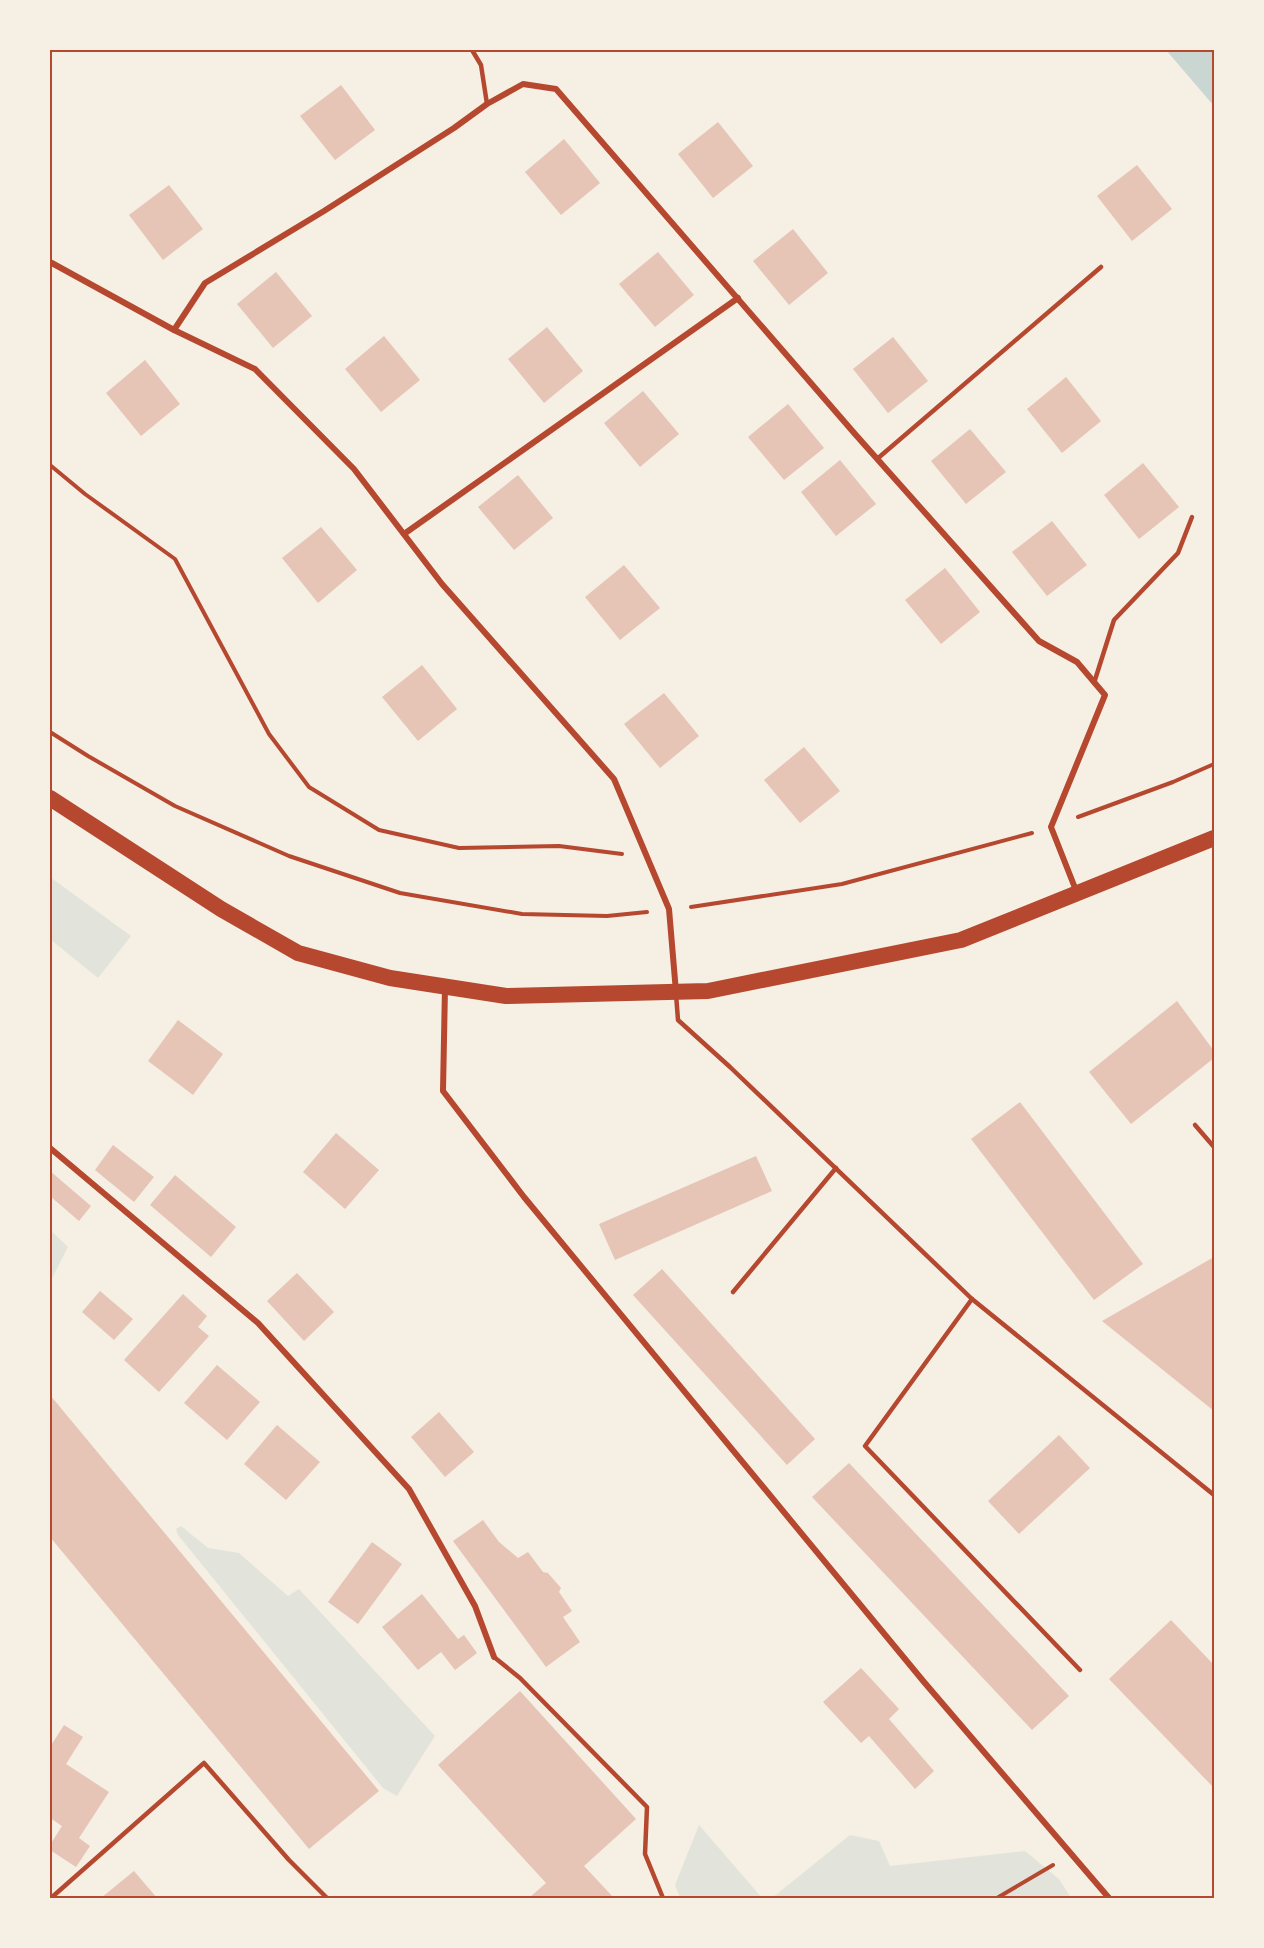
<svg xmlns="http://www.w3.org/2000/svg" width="1264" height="1948" font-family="Lora,serif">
<rect width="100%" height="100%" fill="#f6efe4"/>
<g fill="#e2e4dc">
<polygon points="50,877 131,936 98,978 50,939"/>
<polygon points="50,1230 68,1247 50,1282"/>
<polygon points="181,1526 208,1548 239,1553 288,1596 299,1589 435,1736 397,1796 383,1788 178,1535 176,1529"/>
<polygon points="699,1825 762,1898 680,1898 675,1885"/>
<polygon points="850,1835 879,1841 890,1866 1025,1851 1059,1879 1071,1898 772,1898"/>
</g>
<polygon fill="#c9d6d2" points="1166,50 1214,50 1214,106"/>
<g fill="#e6c5b7">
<polygon points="341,85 375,130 335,160 300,116"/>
<polygon points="718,122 753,166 713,198 678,154"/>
<polygon points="564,139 600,183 561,215 525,172"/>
<polygon points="1137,165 1172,209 1132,241 1097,196"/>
<polygon points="169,185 203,229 163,260 129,215"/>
<polygon points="793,229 828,273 789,305 753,261"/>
<polygon points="658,252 694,295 655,327 619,284"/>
<polygon points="276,272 312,316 273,348 237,304"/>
<polygon points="547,327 583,371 544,403 508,359"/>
<polygon points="384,336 420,380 381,412 345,369"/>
<polygon points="893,337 928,381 888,413 853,369"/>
<polygon points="145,360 180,404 141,436 106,393"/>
<polygon points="1066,377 1101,421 1062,453 1027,409"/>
<polygon points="643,391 679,434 640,467 604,423"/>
<polygon points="788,404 824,448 784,480 748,437"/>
<polygon points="970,429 1006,472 966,504 931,461"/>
<polygon points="840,460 876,504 836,536 801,492"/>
<polygon points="1143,463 1179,507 1139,539 1104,495"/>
<polygon points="518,475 553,518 514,550 478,507"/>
<polygon points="1052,521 1087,565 1047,596 1012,552"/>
<polygon points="321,527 357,570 318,603 282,558"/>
<polygon points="624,565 660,608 620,640 585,597"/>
<polygon points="945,568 980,612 941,644 905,600"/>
<polygon points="422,665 457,709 418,741 382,697"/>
<polygon points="664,693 699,736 660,768 624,724"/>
<polygon points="804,747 840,791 800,823 764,780"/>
<polygon points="1177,1001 1214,1051 1214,1058 1131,1124 1089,1072"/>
<polygon points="178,1020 223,1054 193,1095 148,1061"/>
<polygon points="1020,1102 1143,1264 1094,1300 971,1139"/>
<polygon points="336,1133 379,1170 345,1209 303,1172"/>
<polygon points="113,1145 154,1177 134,1202 95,1170"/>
<polygon points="756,1156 772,1191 615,1260 599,1224"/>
<polygon points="50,1171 91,1206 79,1221 50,1196"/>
<polygon points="175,1175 236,1227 211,1257 150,1205"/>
<polygon points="1214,1257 1214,1411 1102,1321"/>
<polygon points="662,1269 815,1439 787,1465 633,1295"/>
<polygon points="297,1273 334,1312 304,1341 267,1301"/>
<polygon points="100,1291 133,1319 114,1340 82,1312"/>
<polygon points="183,1294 207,1316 198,1327 209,1336 159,1392 124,1360"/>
<polygon points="217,1365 260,1402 227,1440 184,1403"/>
<polygon points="50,1395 379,1791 309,1849 50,1537"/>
<polygon points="439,1412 474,1452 445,1477 411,1437"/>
<polygon points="277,1425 320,1462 286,1500 244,1464"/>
<polygon points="1059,1435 1090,1468 1019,1534 988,1501"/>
<polygon points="849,1463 1069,1696 1032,1730 812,1497"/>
<polygon points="483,1520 499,1542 518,1558 528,1552 543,1572 548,1573 561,1588 559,1592 572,1611 563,1617 580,1642 546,1667 453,1541"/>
<polygon points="372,1542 402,1564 358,1624 328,1602"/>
<polygon points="422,1594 458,1639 464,1635 477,1653 455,1670 441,1652 418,1670 382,1627"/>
<polygon points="1171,1620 1214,1665 1214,1788 1109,1679"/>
<polygon points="861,1668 899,1709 889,1719 934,1771 915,1789 869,1736 861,1743 823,1702"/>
<polygon points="520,1691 636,1819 584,1866 614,1898 529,1898 546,1883 438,1765"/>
<polygon points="64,1725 83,1737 66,1764 109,1792 79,1838 90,1846 76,1867 50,1850 50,1845 62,1826 50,1818 50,1747"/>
<polygon points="134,1871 157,1898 101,1898"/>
</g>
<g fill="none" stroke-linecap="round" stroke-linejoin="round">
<g stroke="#b5482f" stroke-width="4">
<polyline points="50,465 85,494 175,559 269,734 309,787 379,830 459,848 559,846 622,854"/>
<polyline points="50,732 88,756 175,806 289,856 400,893 522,914 607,916 647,912"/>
<polyline points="1078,817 1173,782 1214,764"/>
<polyline points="691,907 842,884 1032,833"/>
<polyline points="997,1898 1053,1865"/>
</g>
<g stroke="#b5482f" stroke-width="4.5">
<polyline points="472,50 481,65 487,104"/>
<polyline points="877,459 1101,267"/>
<polyline points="1094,683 1114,620 1178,553 1192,517"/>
<polyline points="676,994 678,1020 730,1067 972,1299 1214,1495"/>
<polyline points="1195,1125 1214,1147"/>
<polyline points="733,1292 836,1168"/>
<polyline points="972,1299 865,1446 1080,1670"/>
<polyline points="494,1657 520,1678 647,1807 645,1854 663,1898"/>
<polyline points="51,1898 204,1763 289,1860 327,1898"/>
</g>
<g stroke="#b5482f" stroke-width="6">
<polyline points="50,262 174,330 255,369 354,469 442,584 614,779 669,909 676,992"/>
<polyline points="174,330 205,283 324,211 454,128 487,104 523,84 556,89 855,434 1039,641 1077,662 1105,695 1051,827 1077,893"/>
<polyline points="404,534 738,298"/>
<polyline points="445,987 443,1091 524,1197 924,1682 1109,1898"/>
<polyline points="50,1148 258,1323 409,1489 475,1606 494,1657"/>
</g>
<polyline stroke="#b5482f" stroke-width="16" points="50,798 221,909 298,953 390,978 506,996 708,991 961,940 1214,838"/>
</g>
<rect width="1264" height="1948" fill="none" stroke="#f6efe4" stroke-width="102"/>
<rect x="51" y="51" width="1162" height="1846" fill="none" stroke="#b5482f" stroke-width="2"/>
</svg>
